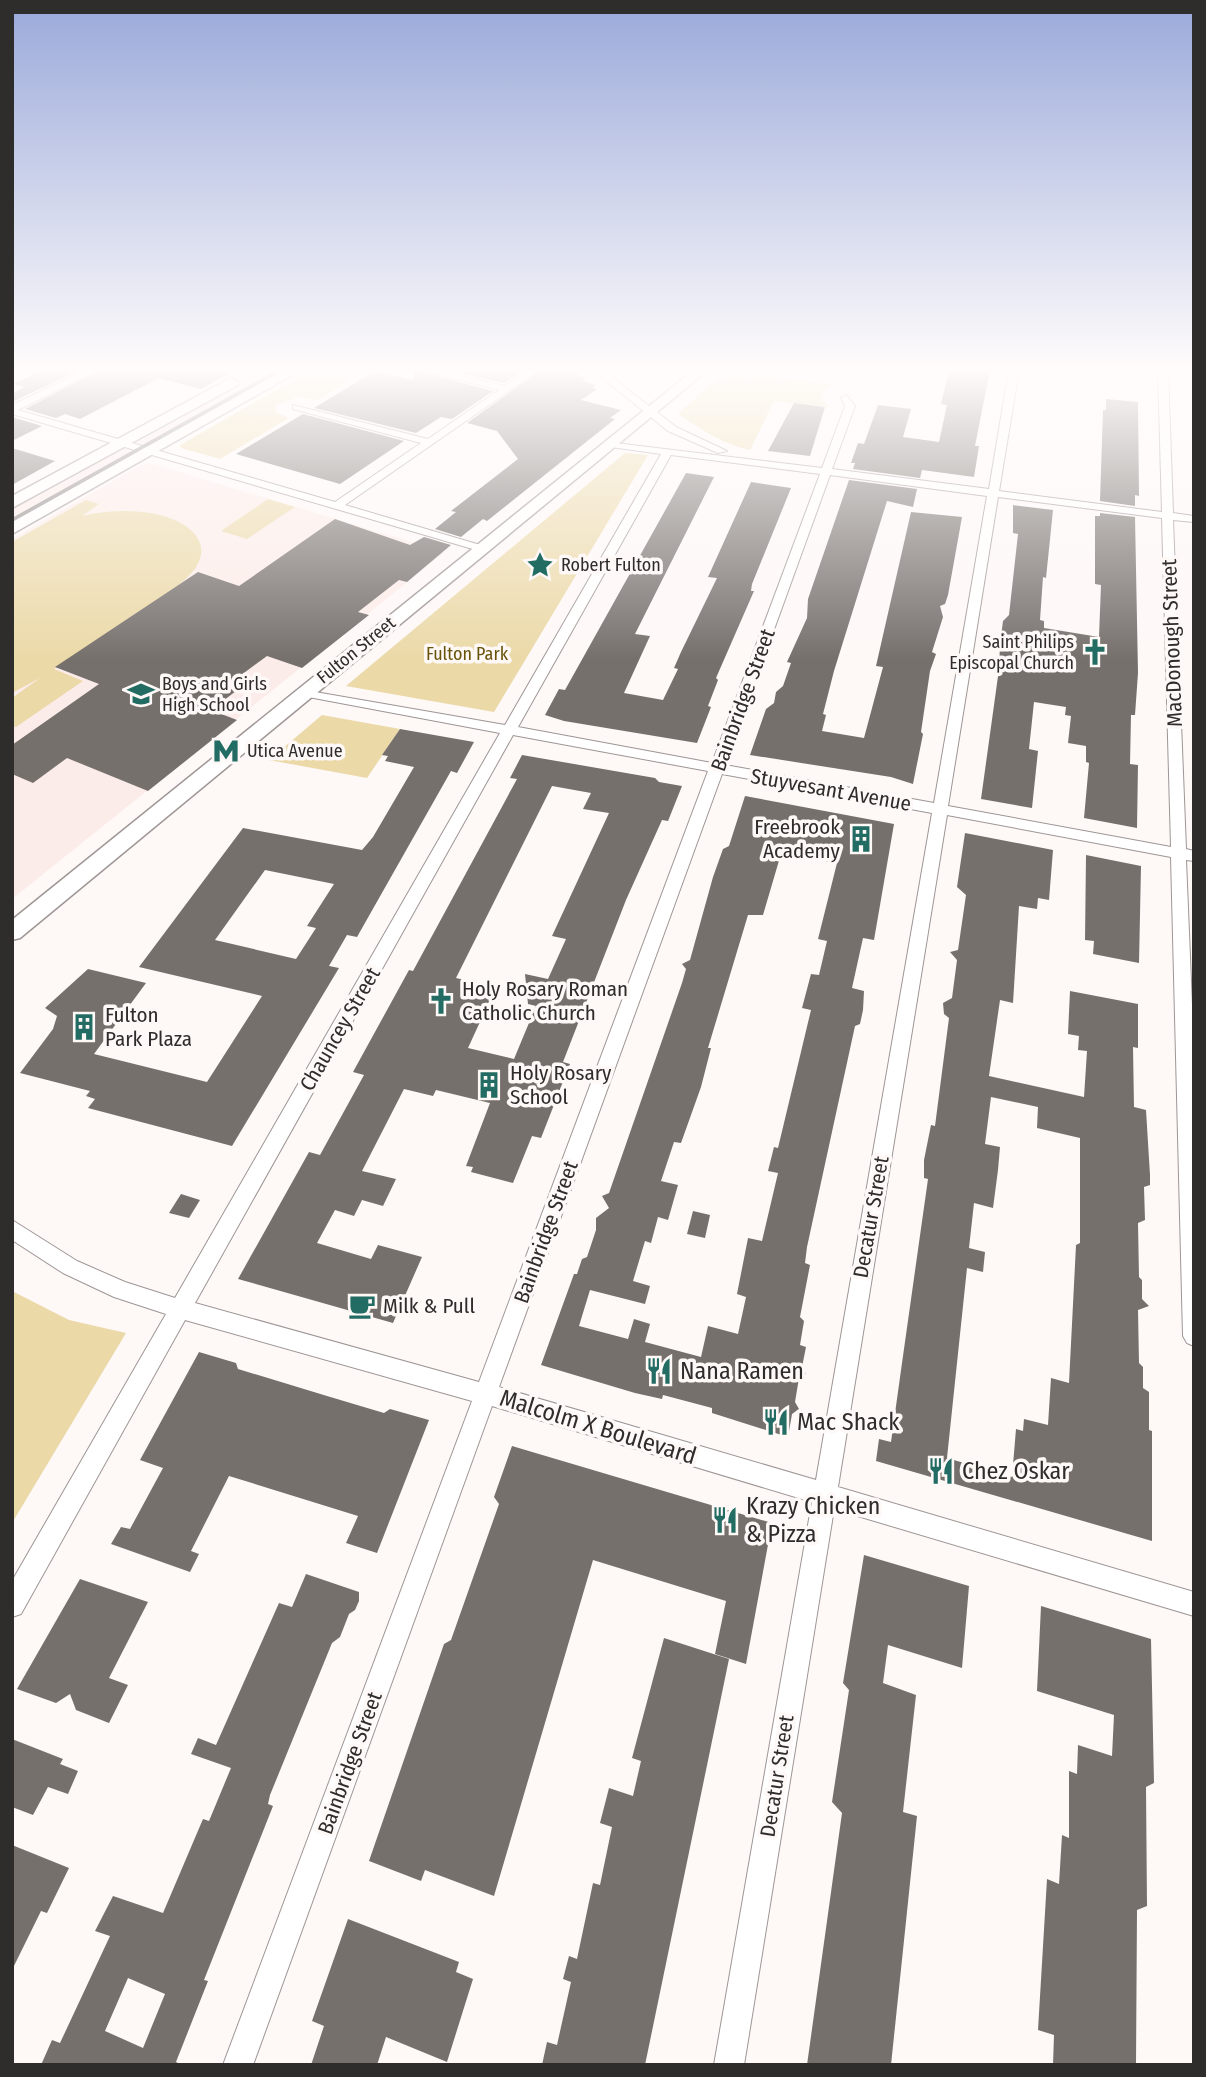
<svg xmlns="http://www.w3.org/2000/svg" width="1206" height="2077" font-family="'Fira Sans Condensed',sans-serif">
<rect width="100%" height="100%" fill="#fef8f7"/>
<g fill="#fcece9">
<polygon points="260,370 283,370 12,521 12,506"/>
<polygon points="150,463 445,552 12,899 12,539 139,466"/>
</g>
<g fill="#ebd9a8">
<polygon points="311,370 368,370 317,400 300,397 277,404 275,412 289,418 220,459 181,448 180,445"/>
<path d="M728 372 740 374 739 377 752 378 753 375 831 384 823 392 821 400 831 407 774 401 750 450C723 444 701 430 678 414L723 373 720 380H723Z"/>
<polygon points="625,453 648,455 494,712 346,686"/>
<polygon points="268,499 295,507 247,539 221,531"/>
<path d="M86 500 99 504 82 516C113 509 153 508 181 523 198 533 208 548 196 567 180 593 84 649 54 669L83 681 16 727 12 726V698L40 678 12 693V542Z"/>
<polygon points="322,715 400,729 367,778 269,760"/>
<polygon points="12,1291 69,1320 126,1333 12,1523"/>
</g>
<g fill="#76706d" fill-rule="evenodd">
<polygon points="42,370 80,370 12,402 12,394 24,387 13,384"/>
<polygon points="100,370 236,370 201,389 159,378 80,419 65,414 56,418 25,409"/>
<polygon points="415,370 493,391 452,419 441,417 416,433 314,408 375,371 413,380"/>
<polygon points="446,370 524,370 504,383"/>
<polygon points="541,370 586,370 577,376 586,378 582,381 596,385 592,388 597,389 581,400 621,410 610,418 615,419 487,521 483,519 461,537 435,529 456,512 451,511 518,459 497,431 467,423"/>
<polygon points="949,370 990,370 975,446 979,446 974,477 922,470 920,478 853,469 855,463 851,463 858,443 864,444 878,405 911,409 903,437 939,442 947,405 941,404"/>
<polygon points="1106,399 1138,402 1139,496 1135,495 1135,506 1100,501 1103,410 1106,410"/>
<polygon points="794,403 825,407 810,456 768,451"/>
<polygon points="303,414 404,441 340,484 236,454"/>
<polygon points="12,417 42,426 12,441"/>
<polygon points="12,448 55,461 12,485"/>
<polygon points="686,473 714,477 635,634 650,636 624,693 663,700 678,669 674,668 681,652 717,578 708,577 751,482 791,488 752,584 751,591 754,591 716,678 718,680 708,706 711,707 697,743 564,721 545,715 559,689 565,690"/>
<polygon points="849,480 917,489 913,507 887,501 834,671 823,714 826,715 822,731 864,738 883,667 876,666 911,512 962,517 948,595 945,604 940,606 943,617 932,652 936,654 930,671 921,732 923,734 913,784 891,777 750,755 766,709 774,703 776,692 783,686 791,663 787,662 807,618 808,599"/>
<polygon points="1013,505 1053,510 1046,578 1043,577 1040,620 1044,621 1044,628 1099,637 1101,585 1095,584 1095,516 1100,516 1100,513 1135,517 1138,673 1135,715 1131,715 1130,764 1138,765 1137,828 1084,818 1089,763 1086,762 1086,746 1068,743 1071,716 1065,715 1066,707 1034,702 1029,749 1038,751 1032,808 981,799 999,669 1000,644 1003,621 1009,615 1018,534 1013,533"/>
<polygon points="335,519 410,545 424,537 451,545 407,582 399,580 358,612 369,615 302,668 267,656 225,687 236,691 211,710 237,720 148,791 67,758 33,783 12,774 12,745 99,684 55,667 198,572 239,586"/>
<path d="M400 729 474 742 457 773 451 771 357 937 347 935 329 966 339 968 232 1146 88 1108 95 1099 86 1096 90 1091 20 1073 53 1029 57 1016 45 1008 88 969 146 983 94 1054 207 1082 262 996 139 967 243 828 362 850 373 837 414 767 385 761 388 756 382 755ZM265 870 334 884 307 926 316 928 296 959 215 940Z"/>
<path d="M522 755 655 778 659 782 682 786 668 821 662 820 626 900 563 1062 570 1064 541 1138 532 1136 513 1183 471 1172 473 1167 466 1166 490 1103 436 1090 433 1096 404 1089 362 1171 396 1179 383 1206 362 1200 354 1216 335 1210 317 1243 371 1259 378 1245 422 1257 393 1323 238 1279 309 1152 320 1155 364 1075 353 1072 409 970 413 971 517 779 510 778ZM552 786 591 793 583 809 609 813 552 936 566 939 548 979 525 974 528 1004 536 1006 514 1059 468 1048 496 987 456 978Z"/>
<path d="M745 796 894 824 874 940 863 938 852 988 864 991 863 1010 860 1024 855 1026 807 1247 805 1263 810 1265 800 1317 804 1321 800 1345 806 1347 802 1367 806 1374 799 1378 795 1402 799 1409 792 1414 788 1437 712 1413V1408L663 1395 662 1399 635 1393 541 1365 574 1274H577L582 1259 587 1257 596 1230V1218L609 1208 602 1196 609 1193 682 983 686 969 682 964 690 960 713 877 723 849 729 846ZM783 847 827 856 825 861 837 863 818 939 827 941 819 975 811 974 802 1008 811 1010 778 1148 774 1147 768 1171 778 1173 762 1241 748 1238 737 1294 746 1297 738 1334 708 1326 701 1357 645 1342 650 1324 634 1319 628 1339 579 1326 590 1290 645 1304 650 1286 633 1281 645 1241 651 1243 658 1217 668 1220 678 1185 661 1181 674 1142 681 1143 701 1087 711 1048H708L748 915H763Z"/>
<path d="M965 833 1053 850 1049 900 1038 898 1037 909 1019 906 1013 1003 1000 1000 989 1076 1084 1097 1087 1051 1078 1050 1079 1036 1068 1034 1070 991 1138 1004V1048L1133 1047 1134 1107 1146 1110 1150 1175V1185L1144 1187 1145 1220 1138 1223 1139 1277 1142 1280V1299L1149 1306 1138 1310 1139 1363 1143 1367V1388L1149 1392V1430L1152 1431V1541L876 1461 879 1439 891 1442 902 1363 928 1179 924 1178V1160L931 1125 935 1126 949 1018 944 1014 943 1003 952 998 957 960 950 952 958 950 966 895 957 887ZM991 1097 1038 1107 1037 1128 1080 1138V1243L1076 1245 1069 1383 1051 1378 1048 1425 1024 1419 1023 1431 1016 1429 1012 1477 947 1458 967 1268 983 1272 985 1252 969 1248 974 1203 993 1208 998 1170 1000 1147 985 1144Z"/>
<polygon points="1086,855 1141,866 1139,963 1093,954 1094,941 1085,940"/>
<polygon points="181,1194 200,1200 189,1218 169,1213"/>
<polygon points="693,1211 710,1215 705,1238 687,1234"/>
<polygon points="199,1352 236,1363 238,1369 327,1396 384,1413 390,1409 429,1420 377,1553 346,1543 358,1516 229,1476 191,1551 199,1554 190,1572 111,1544 121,1527 130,1529 163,1468 140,1460"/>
<polygon points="512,1446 772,1523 746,1664 715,1654 726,1601 593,1560 494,1896 425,1870 421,1881 369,1861 444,1644 451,1640 499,1504 494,1497"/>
<polygon points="864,1555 969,1586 962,1668 888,1645 883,1683 916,1695 903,1812 917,1816 891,2065 807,2065 842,1813 832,1802 849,1690 843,1683"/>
<path d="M306 1574 359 1592V1601L355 1610 349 1614 340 1637 332 1643 270 1795 268 1804 273 1806 204 1980 208 1981 176 2062 182 2065H41L52 2040 60 2043 110 1936 95 1931 113 1896 163 1913 203 1819 209 1821 231 1768 191 1754 198 1738 216 1745 279 1603 292 1607ZM128 1978 165 1994 143 2048 105 2031Z"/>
<polygon points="80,1579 148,1602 109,1678 128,1685 109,1723 76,1710 70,1694 56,1703 17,1689"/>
<polygon points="1041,1606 1151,1639 1154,1783 1146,1787 1147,1906 1137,1910 1136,2065 1053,2065 1054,2035 1038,2030 1047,1879 1059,1884 1062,1835 1069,1838 1069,1771 1077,1774 1078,1745 1112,1756 1114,1715 1037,1691"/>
<polygon points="664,1638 729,1659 645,2065 542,2065 547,2042 557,2045 571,1982 563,1979 569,1956 577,1959 593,1883 600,1885 612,1827 600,1823 609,1788 633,1796 641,1761 632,1758"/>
<polygon points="12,1739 63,1759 60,1764 78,1771 68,1794 48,1787 33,1815 12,1807"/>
<polygon points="12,1845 69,1868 47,1913 41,1911 12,1970"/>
<polygon points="348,1919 459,1962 456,1972 473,1979 447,2062 386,2037 377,2065 311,2065 324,2026 312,2021"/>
</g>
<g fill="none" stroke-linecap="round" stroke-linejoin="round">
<defs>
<g id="street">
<polygon points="86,370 98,370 18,410 335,502 421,443 293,409 293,405 428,439 499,390 422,370 436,370 505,386 528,370 539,370 345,505 487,547 489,549 483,552 12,414 12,405"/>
<polygon points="593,370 603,370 676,427 727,451 718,453 668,431"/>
<path d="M1009 370H1019L999 491 1162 512 1158 370H1168L1173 513 1194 516V522L1173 520 1186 849 1194 851V861L1186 860 1194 1053V1346L1187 1343 1183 1336 1171 857 947 815 838 1487 1194 1592V1616L834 1509 744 2065H714L812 1502 492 1406 253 2065H223L472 1401 185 1320 21 1614 12 1617V1581L166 1314 114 1297 63 1273 12 1240V1220L77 1261 125 1282 175 1298 500 733 303 696 298 695V689L505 725 661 454 611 447 606 444 607 442 822 468 845 406 841 398 846 395 855 406 832 469 989 489ZM671 455 820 474 712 763 518 727ZM830 475 987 496 934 803 725 765ZM998 497 1162 518 1171 847 948 806ZM513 735 708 771 479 1382 195 1303ZM722 774 932 813 816 1480 499 1387Z"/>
</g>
<polygon id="secondary" points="694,370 708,370 20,938 12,940 12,920"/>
<g id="primary">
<polygon points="284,370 301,370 12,534 12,522"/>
<polygon points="231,378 239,383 236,386 12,508 12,496"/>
</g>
</defs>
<use href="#street" stroke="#9e9695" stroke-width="2"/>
<use href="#secondary" stroke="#9e9695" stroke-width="3"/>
<use href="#primary" stroke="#9e9695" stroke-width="3"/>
<use href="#street" fill="#fff" fill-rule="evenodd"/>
<use href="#secondary" fill="#fff" fill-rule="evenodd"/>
<use href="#primary" fill="#fff" fill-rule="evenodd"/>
<polyline stroke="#888484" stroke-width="3.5" points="12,520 280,370"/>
</g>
<linearGradient id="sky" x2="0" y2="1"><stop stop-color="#9aa9da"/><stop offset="0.56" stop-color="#fffcfb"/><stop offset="1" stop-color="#fffcfb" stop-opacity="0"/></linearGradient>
<rect width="1206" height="660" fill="url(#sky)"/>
<defs>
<symbol id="sight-bare" viewBox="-9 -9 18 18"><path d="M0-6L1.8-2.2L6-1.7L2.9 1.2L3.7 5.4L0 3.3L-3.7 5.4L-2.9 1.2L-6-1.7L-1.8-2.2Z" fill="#236c63" stroke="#fef8f7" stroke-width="2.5" paint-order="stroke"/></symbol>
<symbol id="church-bare" viewBox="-9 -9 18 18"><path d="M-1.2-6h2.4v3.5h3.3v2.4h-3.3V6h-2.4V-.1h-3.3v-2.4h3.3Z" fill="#236c63" stroke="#fef8f7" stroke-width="2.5" paint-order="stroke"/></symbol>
<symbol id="school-bare" viewBox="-9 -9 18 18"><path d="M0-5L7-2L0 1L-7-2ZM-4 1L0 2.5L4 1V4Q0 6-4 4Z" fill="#236c63" stroke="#fef8f7" stroke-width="2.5" paint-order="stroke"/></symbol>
<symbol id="metro-bare" viewBox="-9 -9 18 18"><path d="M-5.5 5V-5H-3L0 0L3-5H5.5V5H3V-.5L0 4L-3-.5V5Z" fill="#236c63" stroke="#fef8f7" stroke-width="2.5" paint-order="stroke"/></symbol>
<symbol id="building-bare" viewBox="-9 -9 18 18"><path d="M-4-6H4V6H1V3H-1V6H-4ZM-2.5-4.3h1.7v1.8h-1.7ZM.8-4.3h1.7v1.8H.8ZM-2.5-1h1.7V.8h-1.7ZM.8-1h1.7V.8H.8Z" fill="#236c63" stroke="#fef8f7" stroke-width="2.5" paint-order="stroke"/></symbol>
<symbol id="cafe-bare" viewBox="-9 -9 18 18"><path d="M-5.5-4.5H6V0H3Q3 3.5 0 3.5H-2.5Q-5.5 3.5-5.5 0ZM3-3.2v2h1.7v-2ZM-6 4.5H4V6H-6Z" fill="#236c63" stroke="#fef8f7" stroke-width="2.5" paint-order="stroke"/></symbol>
<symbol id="restaurant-bare" viewBox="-9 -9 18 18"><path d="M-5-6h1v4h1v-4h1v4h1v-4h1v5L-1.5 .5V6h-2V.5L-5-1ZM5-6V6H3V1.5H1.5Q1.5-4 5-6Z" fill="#236c63" stroke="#fef8f7" stroke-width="2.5" paint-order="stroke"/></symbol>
</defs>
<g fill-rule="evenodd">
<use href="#sight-bare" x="521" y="546" width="38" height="38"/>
<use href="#church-bare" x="1076" y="633" width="38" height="38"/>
<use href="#school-bare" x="122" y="675" width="38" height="38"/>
<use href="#metro-bare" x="207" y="732" width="38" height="38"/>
<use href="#building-bare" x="842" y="820" width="38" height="38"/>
<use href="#church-bare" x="422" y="982" width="38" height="38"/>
<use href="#building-bare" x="65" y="1008" width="38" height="38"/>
<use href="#building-bare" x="470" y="1066" width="38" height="38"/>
<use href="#cafe-bare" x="343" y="1287" width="38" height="38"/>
<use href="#restaurant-bare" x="640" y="1352" width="38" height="38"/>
<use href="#restaurant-bare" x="757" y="1403" width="38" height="38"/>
<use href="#restaurant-bare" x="922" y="1452" width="38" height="38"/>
<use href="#restaurant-bare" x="706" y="1501" width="38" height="38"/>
</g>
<g text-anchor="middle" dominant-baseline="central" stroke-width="7" stroke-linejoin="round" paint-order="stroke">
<g font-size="18" fill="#2f2c2c" stroke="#fef8f7" text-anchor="start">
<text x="561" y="565">Robert Fulton</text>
<text x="1074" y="642" text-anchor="end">Saint Philips<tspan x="1074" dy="21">Episcopal Church</tspan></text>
<text x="162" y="684">Boys and Girls<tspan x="162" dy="21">High School</tspan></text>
<text x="247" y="751">Utica Avenue</text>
</g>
<g font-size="18" fill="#2f2c2c" stroke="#fef8f7">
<text transform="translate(356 650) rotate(-39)">Fulton Street</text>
</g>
<g font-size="18" fill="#685309" stroke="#fef8f7">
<text x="467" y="654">Fulton Park</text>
</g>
<g font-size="21" fill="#2f2c2c" stroke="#fef8f7">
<text transform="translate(1172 643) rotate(-92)">MacDonough Street</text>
<text transform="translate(743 700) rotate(-70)">Bainbridge Street</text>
<text transform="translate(831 790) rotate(10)">Stuyvesant Avenue</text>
<text transform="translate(340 1029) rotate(-60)">Chauncey Street</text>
<text transform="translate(871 1217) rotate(-80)">Decatur Street</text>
<text transform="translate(546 1232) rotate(-70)">Bainbridge Street</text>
<text transform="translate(350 1763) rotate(-70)">Bainbridge Street</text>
<text transform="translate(777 1776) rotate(-81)">Decatur Street</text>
</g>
<g font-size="21" fill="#2f2c2c" stroke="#fef8f7" text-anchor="start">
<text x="840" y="827" text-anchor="end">Freebrook<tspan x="840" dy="24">Academy</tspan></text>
<text x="462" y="989">Holy Rosary Roman<tspan x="462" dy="24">Catholic Church</tspan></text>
<text x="105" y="1015">Fulton<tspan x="105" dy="24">Park Plaza</tspan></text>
<text x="510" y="1073">Holy Rosary<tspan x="510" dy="24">School</tspan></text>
<text x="383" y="1306">Milk &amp; Pull</text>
</g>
<g font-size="24" fill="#2f2c2c" stroke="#fef8f7" text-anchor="start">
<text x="680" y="1371">Nana Ramen</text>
<text x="797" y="1422">Mac Shack</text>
<text x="962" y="1471">Chez Oskar</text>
<text x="746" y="1506">Krazy Chicken<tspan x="746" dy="28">&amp; Pizza</tspan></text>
</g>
<g font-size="24" fill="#2f2c2c" stroke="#fef8f7">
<text transform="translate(598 1427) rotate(17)">Malcolm X Boulevard</text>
</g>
</g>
<rect width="1206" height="2077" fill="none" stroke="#2f2c2c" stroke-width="28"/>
</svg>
